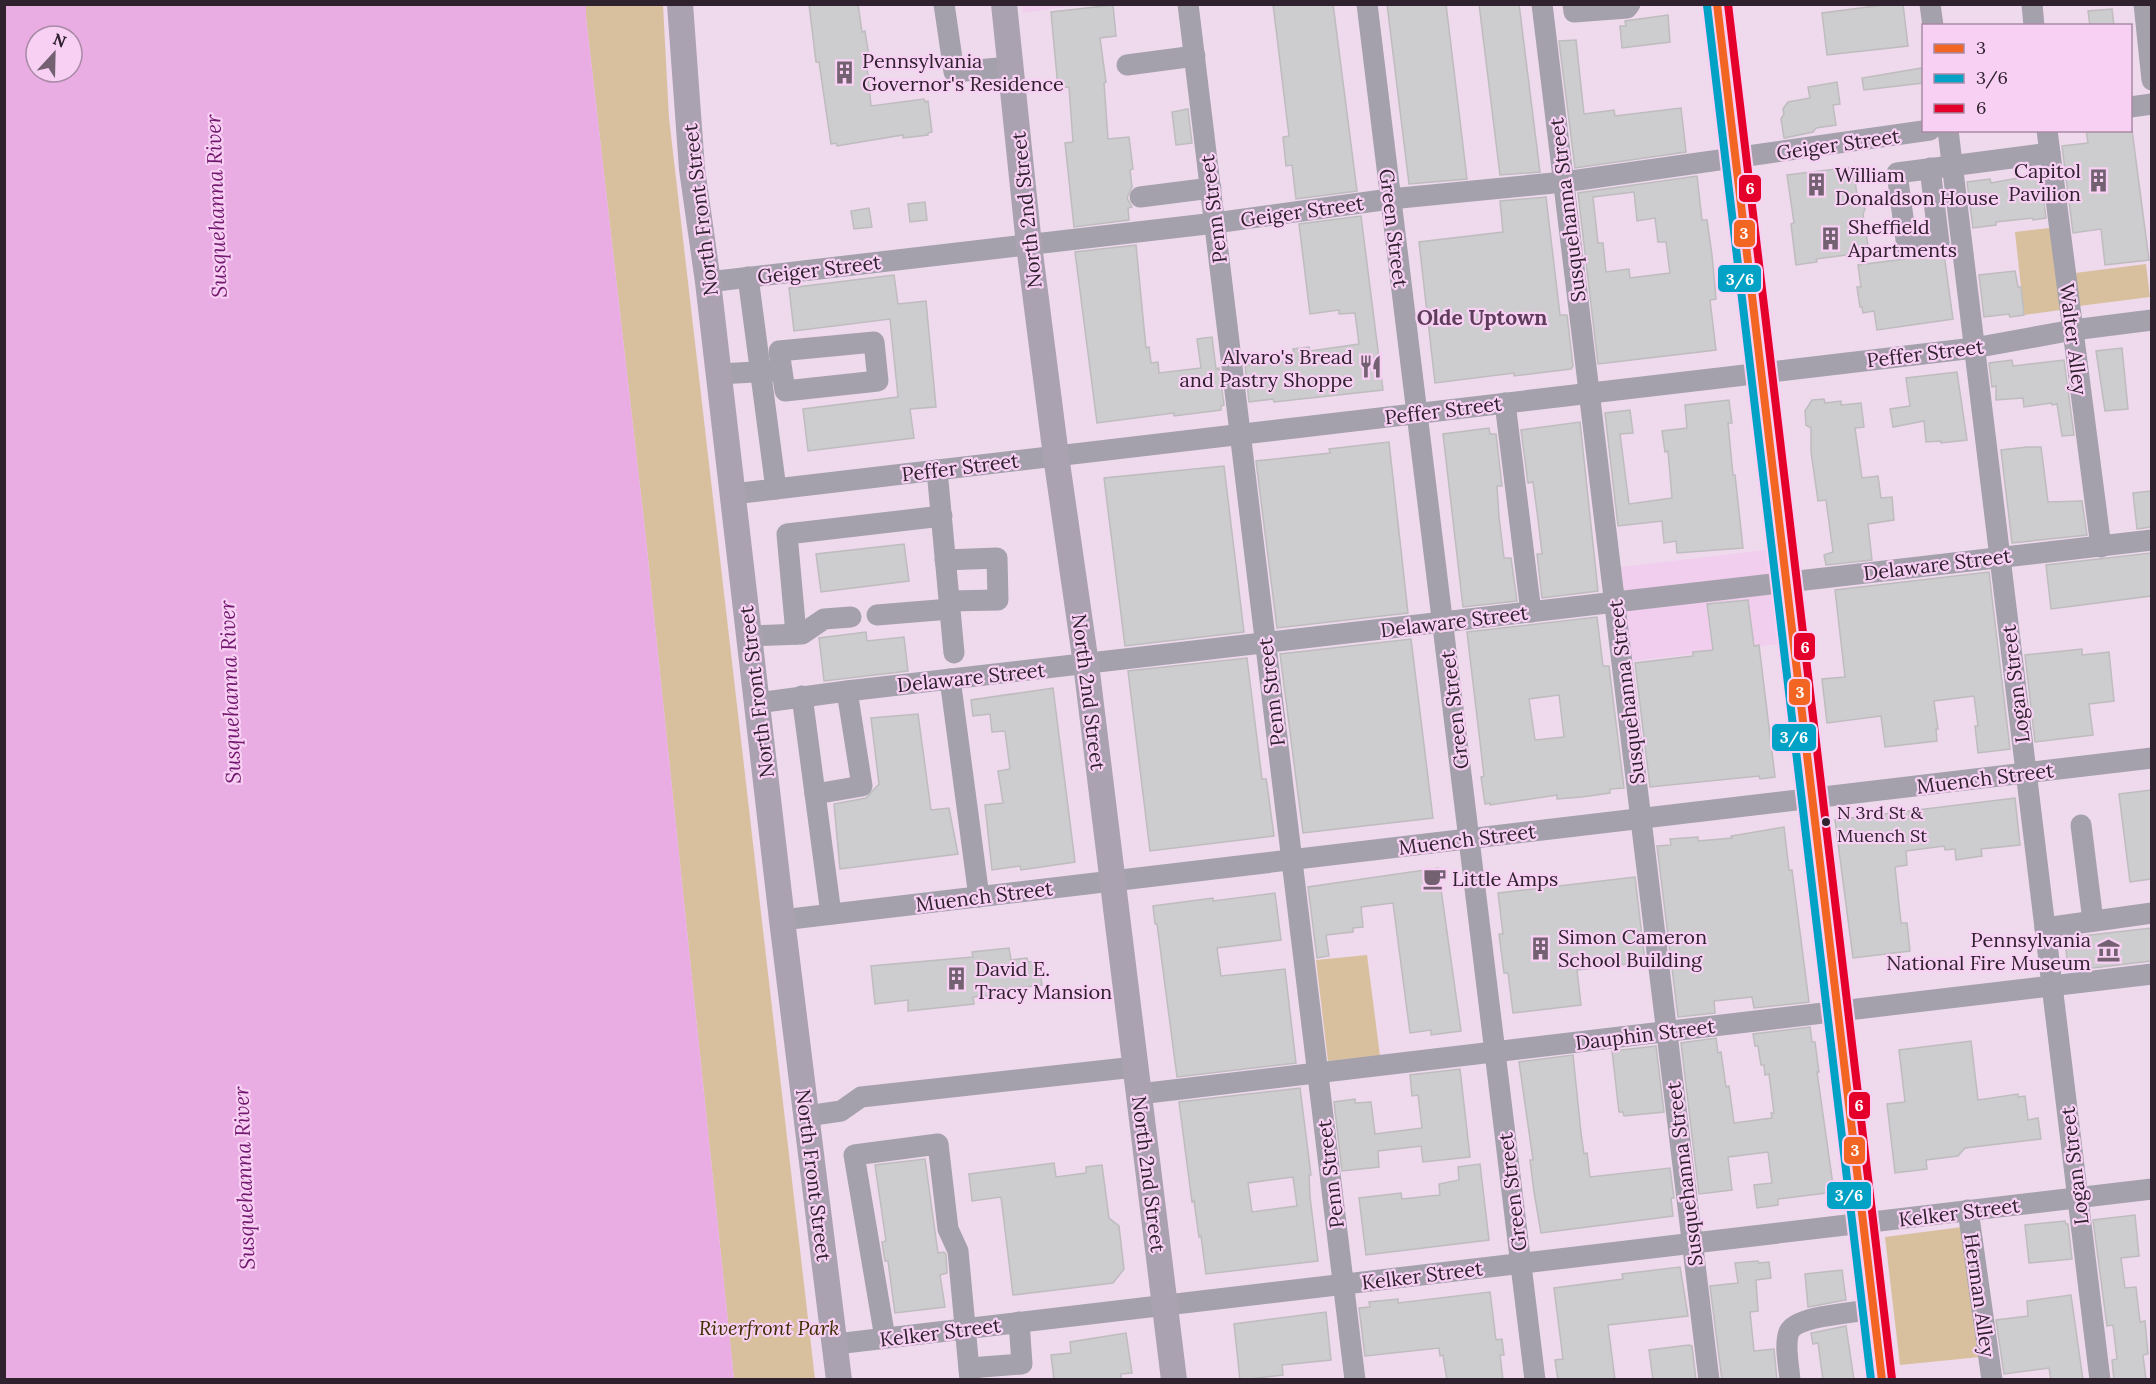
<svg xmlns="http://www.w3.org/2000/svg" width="2156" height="1384" font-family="Lora,serif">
<rect width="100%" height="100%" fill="#efd9ed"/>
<g fill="#f1ceee">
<polygon points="1022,5 1022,4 1078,5 1023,13"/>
<polygon points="1766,550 1778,644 1625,662 1613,568"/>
</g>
<g fill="#d8c09f">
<polygon points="586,5 663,5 669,118 815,1379 734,1379 645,530 586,17"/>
<polygon points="2050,228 2060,310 2024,315 2015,232"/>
<polygon points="2146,264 2150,297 2079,306 2075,273"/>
<polygon points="1367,955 1380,1056 1328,1061 1316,960"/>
<polygon points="1962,1227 1980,1357 1900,1365 1885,1237"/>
</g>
<path fill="#e9ace3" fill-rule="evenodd" d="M5 4 586 5V17L645 530 734 1379H5ZM36 36H72V72H36Z"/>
<g fill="#cdccce" stroke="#bebcbe" stroke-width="1.5" fill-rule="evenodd">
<polygon points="809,4 858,4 862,32 865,31 869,57 866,57 871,106 924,99 925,102 928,101 932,132 928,133 928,135 903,138 903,135 837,146 836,143 831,144 819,62 816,62"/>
<polygon points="1273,4 1333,4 1357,191 1296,199 1292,165 1286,166 1283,137 1289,136"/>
<polygon points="1387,4 1446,4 1467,179 1409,184"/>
<polygon points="1479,4 1519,4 1540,172 1500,175"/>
<polygon points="1891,4 1903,4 1908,46 1827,55 1822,13"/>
<polygon points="1113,5 1116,36 1100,38 1106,82 1104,83 1108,139 1129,137 1133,169 1130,170 1132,187 1127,198 1132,207 1128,208 1129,220 1074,227 1065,143 1073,142 1069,87 1058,88 1051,12"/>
<polygon points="2112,9 2114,26 2090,26 2088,11"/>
<polygon points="1668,15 1670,42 1622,48 1620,26 1626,26 1625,21"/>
<polygon points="1576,40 1584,114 1614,110 1615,116 1681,108 1686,152 1575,168 1559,41"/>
<polygon points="1922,68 1923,83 1864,90 1862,78"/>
<polygon points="1837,82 1840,104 1833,105 1836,125 1816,128 1813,132 1784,138 1781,119 1784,114 1783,109 1788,102 1810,98 1808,87"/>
<polygon points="1188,109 1192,143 1176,145 1172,112"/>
<polygon points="2086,130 2132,130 2149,260 2105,265 2101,229 2073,233 2062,146 2088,143"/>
<polygon points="1853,167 1858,201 1863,203 1865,209 1863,214 1869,252 1816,259 1817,262 1796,265 1791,224 1794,223 1787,175"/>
<polygon points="2040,174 2046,218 2033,220 2033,218 1996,222 1996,225 1973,228 1967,182 1990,179 1991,183"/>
<path d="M1697 176 1702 220H1707L1712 255 1716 299 1710 300 1716 350 1598 364 1578 193ZM1634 192 1637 221 1655 218 1658 242H1666L1670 273 1630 278 1629 269 1606 272 1603 243H1598L1593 197Z"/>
<polygon points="1546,197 1560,315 1567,315 1573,366 1571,369 1514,376 1514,373 1435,383 1419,242 1503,232 1500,201"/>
<polygon points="925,202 927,220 910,222 908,204"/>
<polygon points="869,208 872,227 854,229 851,211"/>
<polygon points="1361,216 1383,390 1274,402 1273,399 1249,402 1245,365 1284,361 1284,355 1294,354 1293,349 1309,347 1310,351 1359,344 1355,313 1339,314 1339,310 1310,314 1299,224"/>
<polygon points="1136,245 1146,348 1149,347 1151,363 1158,362 1159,373 1201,368 1197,339 1212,337 1216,369 1219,368 1224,405 1221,406 1221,410 1174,416 1174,413 1097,423 1075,252"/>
<polygon points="1944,254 1953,319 1877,330 1874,311 1863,313 1862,307 1860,307 1857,287 1861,287 1858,265"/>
<polygon points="2015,271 2018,287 2021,287 2024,315 2010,317 2009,314 1984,317 1979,275"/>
<polygon points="894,275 898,304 926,301 936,407 910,409 914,438 808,451 803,409 898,397 890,319 794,331 789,288"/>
<polygon points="2122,348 2128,409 2105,411 2096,351"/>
<polygon points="2012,360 2013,366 2064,360 2074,435 2062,436 2057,404 2052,405 2051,403 2024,407 2023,398 1996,400 1996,386 1992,387 1989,363"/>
<polygon points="1957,372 1967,440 1941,443 1941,441 1926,442 1924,421 1893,427 1890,409 1910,406 1906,378"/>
<polygon points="1824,399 1825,403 1841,401 1841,405 1861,403 1864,427 1855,428 1862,478 1878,476 1881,498 1892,497 1894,520 1868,524 1872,560 1826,565 1824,555 1833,552 1826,500 1818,501 1811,452 1811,428 1806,425 1805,411 1812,400"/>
<polygon points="1729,400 1732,423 1728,423 1730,444 1733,475 1735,475 1743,548 1677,553 1676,541 1664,543 1662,521 1618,526 1605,413 1630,410 1633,433 1620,434 1629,504 1672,498 1668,451 1665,452 1662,431 1687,428 1685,405"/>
<polygon points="1580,422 1598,591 1542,598 1537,554 1542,554 1538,519 1533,482 1528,483 1521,430"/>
<polygon points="1489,428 1490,434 1496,434 1502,486 1497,486 1499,517 1504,558 1511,558 1517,601 1463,607 1443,434"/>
<polygon points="1389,442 1408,613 1277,628 1256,461 1330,453 1329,449"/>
<polygon points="2027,447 2041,447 2048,502 2082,501 2087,535 2012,543 2001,450"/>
<polygon points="1224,466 1244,632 1125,646 1104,478"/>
<polygon points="2151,491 2151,527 2137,529 2133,493"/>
<polygon points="904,544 909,581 821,592 816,554"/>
<polygon points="2151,553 2151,596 2051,609 2046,565"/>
<polygon points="1989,572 2010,749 1978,753 1975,726 1978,726 1974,696 1934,701 1938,729 1936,729 1937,741 1885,747 1881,716 1827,723 1822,679 1845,677 1835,590"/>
<polygon points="1748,600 1754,646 1759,645 1775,777 1760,779 1759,776 1650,787 1635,663 1693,656 1693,652 1713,650 1707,604"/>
<path d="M1597 617 1603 666H1609L1624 788 1610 789V793L1582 797 1557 799V795L1490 805V803L1485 804 1481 777 1484 776 1467 632ZM1559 695 1564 737 1535 740 1529 699Z"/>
<polygon points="866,632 867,641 904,637 908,671 824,681 819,638"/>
<polygon points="1411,639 1433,818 1303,833 1280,654"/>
<polygon points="2082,649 2082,655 2109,652 2114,701 2089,704 2093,735 2035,742 2025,655"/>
<polygon points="1247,658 1262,779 1266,779 1267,784 1274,836 1150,851 1128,671"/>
<polygon points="1053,688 1075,862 1021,870 1020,866 992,870 985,805 1003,803 998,771 1010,769 1005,731 992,732 990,714 973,716 971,700"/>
<polygon points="918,714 931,810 949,808 958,854 840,869 834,804 866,798 879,784 871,718"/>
<polygon points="2151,790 2151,879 2130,882 2119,794"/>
<polygon points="2015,798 2020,845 1981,849 1982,856 1956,860 1955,849 1945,850 1944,846 1906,851 1907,865 1895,867 1901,923 1907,923 1910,951 1853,958 1835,820"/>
<polygon points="1784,827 1789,870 1792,870 1809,1002 1754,1008 1752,997 1714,1001 1715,1013 1678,1017 1657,846 1671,845 1670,839 1698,837 1698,841 1732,838 1731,836"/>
<polygon points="1438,868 1461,1031 1431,1035 1431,1030 1410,1033 1393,903 1361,907 1363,927 1353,928 1353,932 1326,935 1329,956 1317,958 1308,887"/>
<polygon points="1635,877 1645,962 1577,970 1581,1005 1513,1013 1508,973 1504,973 1499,934 1503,934 1498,893"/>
<polygon points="1275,893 1281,940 1217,948 1221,976 1285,969 1296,1063 1177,1077 1157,924 1155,924 1153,906 1213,898 1213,901"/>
<polygon points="2151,928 2151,961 2068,971 2065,938"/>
<polygon points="1009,948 1011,960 1027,958 1028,962 1039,961 1042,985 1006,989 1006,994 973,997 974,1004 908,1011 908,1000 875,1004 871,966 973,957 972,952"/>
<polygon points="1810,1027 1812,1042 1815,1042 1819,1072 1817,1072 1834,1192 1778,1199 1778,1205 1757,1208 1754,1185 1772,1183 1768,1152 1728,1157 1732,1190 1699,1194 1681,1043 1716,1038 1718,1053 1721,1052 1726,1087 1729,1086 1734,1123 1772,1118 1771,1113 1774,1113 1769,1074 1765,1075 1764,1065 1761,1065 1758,1046 1755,1046 1753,1034"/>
<polygon points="1971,1041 1978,1100 2018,1094 2018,1097 2025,1096 2028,1120 2038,1118 2041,1139 1965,1148 1958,1156 1926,1160 1927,1169 1895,1173 1887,1104 1905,1102 1899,1050"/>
<polygon points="1656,1046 1664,1112 1624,1116 1623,1112 1619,1112 1612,1051"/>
<polygon points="1573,1055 1581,1133 1584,1154 1587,1153 1590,1177 1670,1168 1674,1198 1671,1198 1673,1216 1541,1233 1534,1192 1530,1160 1533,1160 1519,1062"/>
<polygon points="1460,1069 1470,1157 1423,1162 1421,1146 1378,1151 1379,1167 1342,1171 1334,1102 1355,1099 1355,1103 1371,1102 1375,1134 1422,1128 1418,1095 1412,1096 1410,1075"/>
<path d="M1300 1088 1311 1175H1309L1310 1197 1318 1261 1206 1274 1201 1236 1199 1237 1194 1201 1192 1202 1179 1102ZM1293 1177 1297 1206 1252 1212 1248 1183Z"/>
<polygon points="925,1159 938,1253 944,1252 946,1254 947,1273 940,1275 945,1307 895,1313 888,1261 885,1261 882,1242 886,1241 875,1165"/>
<polygon points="1054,1163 1056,1177 1086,1173 1086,1167 1102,1165 1109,1218 1119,1226 1124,1269 1113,1283 1013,1295 1001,1197 972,1201 969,1174"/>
<polygon points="1480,1164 1489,1240 1366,1255 1359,1198 1401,1193 1402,1199 1440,1195 1439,1184 1459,1180 1458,1167"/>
<polygon points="2135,1215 2139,1256 2121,1258 2125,1288 2136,1287 2140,1322 2145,1321 2148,1354 2143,1355 2146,1380 2114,1380 2112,1360 2117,1359 2113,1325 2107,1326 2093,1220"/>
<polygon points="2065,1221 2066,1224 2068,1224 2072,1259 2029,1263 2025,1225"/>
<polygon points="1758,1261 1759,1263 1769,1262 1771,1278 1756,1280 1758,1311 1750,1312 1754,1351 1774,1349 1777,1380 1722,1380 1710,1286 1738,1283 1735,1263"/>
<polygon points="1680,1267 1688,1316 1608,1325 1615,1380 1558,1380 1555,1360 1563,1359 1554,1288 1623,1279 1622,1274"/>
<polygon points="1842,1270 1846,1300 1808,1307 1805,1274"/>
<polygon points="1490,1292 1496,1340 1502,1339 1504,1355 1500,1355 1503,1380 1447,1380 1444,1362 1443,1355 1440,1356 1439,1348 1365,1356 1359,1308 1370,1307 1369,1302 1398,1299 1398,1303"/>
<polygon points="2071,1295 2083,1380 2051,1380 2049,1368 2004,1374 1996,1320 2028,1316 2027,1301"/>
<polygon points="1326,1312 1331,1360 1282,1365 1283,1375 1240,1380 1234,1324"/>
<polygon points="1846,1326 1854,1380 1823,1380 1818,1343 1813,1344 1811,1333"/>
<polygon points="1126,1333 1132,1373 1121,1374 1121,1380 1054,1380 1051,1355 1071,1353 1070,1342"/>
<polygon points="1689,1345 1692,1346 1696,1380 1653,1380 1649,1350"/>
</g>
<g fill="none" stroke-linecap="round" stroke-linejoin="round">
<g stroke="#a4a1ac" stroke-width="21">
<polyline points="944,4 954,72 1010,67"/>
<polyline points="1188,4 1355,1380"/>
<polyline points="1367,4 1535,1380"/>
<polyline points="1542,4 1709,1380"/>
<polyline points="1573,4 1574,12 1627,8 1630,4"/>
<polyline points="1930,4 1933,26"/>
<polyline points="2032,4 2034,26"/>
<polyline points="2144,4 2152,80"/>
<polyline points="1127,65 1195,56"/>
<polyline points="2130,107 2152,104"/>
<polyline points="1948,130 2100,1380"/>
<polyline points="2047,130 2101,547"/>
<polyline points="1930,168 1939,243 1907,247 1897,173 2050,153"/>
<polyline points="1140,197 1211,188"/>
<polyline points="748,277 776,489"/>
<polyline points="708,282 1215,223 1390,199 1564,182 1930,130"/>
<polygon points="874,342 878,381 785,391 779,351"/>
<polyline points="719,374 775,371"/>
<polyline points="1505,403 1531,612"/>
<polyline points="937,470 954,653"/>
<polyline points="733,494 1974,348 2073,330 2152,320"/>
<polyline points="945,560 997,558 998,600 949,601"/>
<polyline points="877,615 950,609"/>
<polyline points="796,634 787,534 942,516"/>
<polyline points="749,636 802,634 824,619 851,617"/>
<polyline points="950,679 979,897"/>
<polyline points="802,696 831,914"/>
<polyline points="757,703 847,691 2152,540"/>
<polyline points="815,794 862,786 847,691"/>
<polyline points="2081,825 2093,921"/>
<polyline points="782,920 2152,758"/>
<polyline points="2045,928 2152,913"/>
<polyline points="1139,1094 2152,974"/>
<polyline points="807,1116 841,1111 861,1097 1135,1067"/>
<polyline points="1968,1210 1992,1380"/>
<polyline points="885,1338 854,1155 938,1144 948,1229 958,1251 970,1380"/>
<polyline points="836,1344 2152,1189"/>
<polyline points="969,1368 1022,1364 1019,1322"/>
<path d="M1790 1380C1789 1366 1784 1345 1789 1332 1797 1315 1856 1313 1874 1309"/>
</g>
<g stroke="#aba2b1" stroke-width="26">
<polyline points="680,4 692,169 708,282 782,920 839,1380"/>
<polyline points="1004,4 1029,245 1056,456 1086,664 1174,1380"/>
<polyline points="1717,4 1882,1380"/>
</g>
<defs>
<polyline id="bus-1" points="1717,4 1882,1380"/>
<polyline id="bus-2" points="1707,5 1871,1380"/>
<polyline id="bus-3" points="1728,4 1892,1379"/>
</defs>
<use href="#bus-1" stroke="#f8d0f4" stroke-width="12"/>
<use href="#bus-2" stroke="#f8d0f4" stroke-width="12"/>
<use href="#bus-3" stroke="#f8d0f4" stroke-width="12"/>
<use href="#bus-1" stroke="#f26522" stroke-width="8"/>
<use href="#bus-2" stroke="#02a2c6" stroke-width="8"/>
<use href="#bus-3" stroke="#e4002b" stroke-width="8"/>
</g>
<defs>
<symbol id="building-bare" viewBox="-9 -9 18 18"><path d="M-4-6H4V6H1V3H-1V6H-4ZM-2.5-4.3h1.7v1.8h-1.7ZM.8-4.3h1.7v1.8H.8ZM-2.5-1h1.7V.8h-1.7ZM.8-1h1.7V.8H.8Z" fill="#736172" stroke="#f8d0f4" stroke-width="2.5" paint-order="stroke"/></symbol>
<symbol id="restaurant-bare" viewBox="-9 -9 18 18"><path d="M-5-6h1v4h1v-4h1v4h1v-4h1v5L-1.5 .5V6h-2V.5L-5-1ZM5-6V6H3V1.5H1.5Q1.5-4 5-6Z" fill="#736172" stroke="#f8d0f4" stroke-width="2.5" paint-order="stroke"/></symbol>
<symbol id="cafe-bare" viewBox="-9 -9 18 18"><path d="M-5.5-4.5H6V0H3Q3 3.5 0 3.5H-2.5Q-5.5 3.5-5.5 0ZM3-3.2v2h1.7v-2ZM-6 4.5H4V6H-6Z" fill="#736172" stroke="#f8d0f4" stroke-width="2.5" paint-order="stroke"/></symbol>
<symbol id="museum-bare" viewBox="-9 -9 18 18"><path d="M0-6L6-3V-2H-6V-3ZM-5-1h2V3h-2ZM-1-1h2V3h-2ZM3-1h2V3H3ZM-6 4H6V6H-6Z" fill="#736172" stroke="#f8d0f4" stroke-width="2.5" paint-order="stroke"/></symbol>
</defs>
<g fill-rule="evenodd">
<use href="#building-bare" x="828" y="56" width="33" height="33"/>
<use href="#building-bare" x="2082" y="164" width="33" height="33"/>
<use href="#building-bare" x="1800" y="168" width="33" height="33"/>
<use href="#building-bare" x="1814" y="222" width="33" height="33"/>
<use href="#restaurant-bare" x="1354" y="350" width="33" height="33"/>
<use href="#cafe-bare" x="1418" y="862" width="33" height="33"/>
<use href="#building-bare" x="1524" y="932" width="33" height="33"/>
<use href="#museum-bare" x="2092" y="934" width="33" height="33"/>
<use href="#building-bare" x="940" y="962" width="33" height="33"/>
</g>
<circle fill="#30212f" stroke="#f8d0f4" stroke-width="2" cx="1826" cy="822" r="5"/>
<g text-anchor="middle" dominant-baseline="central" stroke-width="4.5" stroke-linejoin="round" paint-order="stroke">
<g font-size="18" fill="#30212f" stroke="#f8d0f4" text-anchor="start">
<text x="1837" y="812">N 3rd St &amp;<tspan x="1837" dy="23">Muench St</tspan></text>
</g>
<g font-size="20" fill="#30212f" stroke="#f8d0f4" text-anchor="start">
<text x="862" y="60">Pennsylvania<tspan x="862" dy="23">Governor's Residence</tspan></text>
<text x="2081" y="170" text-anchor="end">Capitol<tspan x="2081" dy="23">Pavilion</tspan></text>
<text x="1835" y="174">William<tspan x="1835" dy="23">Donaldson House</tspan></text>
<text x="1848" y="226">Sheffield<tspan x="1848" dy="23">Apartments</tspan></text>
<text x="1353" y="356" text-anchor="end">Alvaro's Bread<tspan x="1353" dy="23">and Pastry Shoppe</tspan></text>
<text x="1452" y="878">Little Amps</text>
<text x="1558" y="936">Simon Cameron<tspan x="1558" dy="23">School Building</tspan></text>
<text x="2091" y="939" text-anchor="end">Pennsylvania<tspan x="2091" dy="23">National Fire Museum</tspan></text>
<text x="975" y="968">David E.<tspan x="975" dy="23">Tracy Mansion</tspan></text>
</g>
<g font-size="20" fill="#30212f" stroke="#f8d0f4">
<text transform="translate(1838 144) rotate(-8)">Geiger Street</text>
<text transform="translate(1213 209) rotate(-97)">Penn Street</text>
<text transform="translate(700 210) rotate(-97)">North Front Street</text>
<text transform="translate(1026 210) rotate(-96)">North 2nd Street</text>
<text transform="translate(1567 210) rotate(-97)">Susquehanna Street</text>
<text transform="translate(1302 211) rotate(-8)">Geiger Street</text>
<text transform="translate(1394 228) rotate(83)">Green Street</text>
<text transform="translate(819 269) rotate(-7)">Geiger Street</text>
<text transform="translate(2074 339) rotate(83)">Walter Alley</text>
<text transform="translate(1925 353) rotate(-7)">Peffer Street</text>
<text transform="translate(1443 410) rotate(-7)">Peffer Street</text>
<text transform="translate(960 467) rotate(-7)">Peffer Street</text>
<text transform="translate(1937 564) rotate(-7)">Delaware Street</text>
<text transform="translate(1454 621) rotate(-7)">Delaware Street</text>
<text transform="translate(971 677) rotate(-6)">Delaware Street</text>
<text transform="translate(2015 684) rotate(-97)">Logan Street</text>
<text transform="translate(756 692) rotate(-97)">North Front Street</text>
<text transform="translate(1089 692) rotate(83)">North 2nd Street</text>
<text transform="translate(1271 692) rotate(-97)">Penn Street</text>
<text transform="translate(1626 692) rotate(-97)">Susquehanna Street</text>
<text transform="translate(1454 710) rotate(-97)">Green Street</text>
<text transform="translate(1985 778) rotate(-7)">Muench Street</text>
<text transform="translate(1467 839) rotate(-7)">Muench Street</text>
<text transform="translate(984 896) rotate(-7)">Muench Street</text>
<text transform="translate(1645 1034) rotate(-7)">Dauphin Street</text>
<text transform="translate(2074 1166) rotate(-97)">Logan Street</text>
<text transform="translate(1149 1174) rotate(83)">North 2nd Street</text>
<text transform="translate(1330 1174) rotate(-97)">Penn Street</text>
<text transform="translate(1684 1174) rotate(-97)">Susquehanna Street</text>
<text transform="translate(814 1175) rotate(83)">North Front Street</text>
<text transform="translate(1512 1192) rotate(-97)">Green Street</text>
<text transform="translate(1959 1212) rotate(-7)">Kelker Street</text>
<text transform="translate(1422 1275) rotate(-7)">Kelker Street</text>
<text transform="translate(1980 1295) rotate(82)">Herman Alley</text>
<text transform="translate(940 1332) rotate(-7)">Kelker Street</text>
</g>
<g font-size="20" font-style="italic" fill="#3d2e00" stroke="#f8d0f4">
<text x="769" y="1327">Riverfront Park</text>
</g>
<g font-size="21" font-style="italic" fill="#73186f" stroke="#f8d0f4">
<text transform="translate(216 206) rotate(-92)">Susquehanna River</text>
<text transform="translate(230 692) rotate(-92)">Susquehanna River</text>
<text transform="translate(244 1178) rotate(-92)">Susquehanna River</text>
</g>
<g font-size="21" font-weight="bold" fill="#5e3d5b" stroke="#f8d0f4">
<text x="1482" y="317">Olde Uptown</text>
</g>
</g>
<g stroke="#f8d0f4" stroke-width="2">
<rect x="1738" y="174" width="24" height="29" rx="6" fill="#e4002b"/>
<rect x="1733" y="219" width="23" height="29" rx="6" fill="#f26522"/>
<rect x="1717" y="264" width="45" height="29" rx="6" fill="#02a2c6"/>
<rect x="1793" y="632" width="23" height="29" rx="6" fill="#e4002b"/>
<rect x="1788" y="678" width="23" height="28" rx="6" fill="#f26522"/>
<rect x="1771" y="723" width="46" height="29" rx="6" fill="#02a2c6"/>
<rect x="1848" y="1091" width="23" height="29" rx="6" fill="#e4002b"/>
<rect x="1843" y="1136" width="23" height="29" rx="6" fill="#f26522"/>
<rect x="1826" y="1181" width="46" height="29" rx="6" fill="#02a2c6"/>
</g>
<g font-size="16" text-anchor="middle" font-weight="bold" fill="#fff">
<text x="1750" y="194">6</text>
<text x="1744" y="239">3</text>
<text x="1740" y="285">3/6</text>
<text x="1805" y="653">6</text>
<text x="1800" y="698">3</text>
<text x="1794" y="743">3/6</text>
<text x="1859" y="1111">6</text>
<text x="1855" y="1156">3</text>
<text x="1849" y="1201">3/6</text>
</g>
<rect width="2156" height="1384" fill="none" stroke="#30212f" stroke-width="12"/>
<rect x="1922" y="24" width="210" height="108" fill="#f8d0f4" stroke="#a88aa5" stroke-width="1.5"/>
<rect x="1934" y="44" width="30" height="9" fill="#f26522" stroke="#a88aa5" stroke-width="1.5"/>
<text x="1976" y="54" font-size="18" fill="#30212f">3</text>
<rect x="1934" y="74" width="30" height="9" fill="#02a2c6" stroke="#a88aa5" stroke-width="1.5"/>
<text x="1976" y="84" font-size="18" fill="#30212f">3/6</text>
<rect x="1934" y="104" width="30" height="9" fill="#e4002b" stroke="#a88aa5" stroke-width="1.5"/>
<text x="1976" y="114" font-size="18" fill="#30212f">6</text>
<g transform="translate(54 54) rotate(22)"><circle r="28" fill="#f8d0f4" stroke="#a88aa5" stroke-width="1.5"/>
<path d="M0-4.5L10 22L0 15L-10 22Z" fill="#736172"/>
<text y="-9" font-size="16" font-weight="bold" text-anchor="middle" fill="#30212f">N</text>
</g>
</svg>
